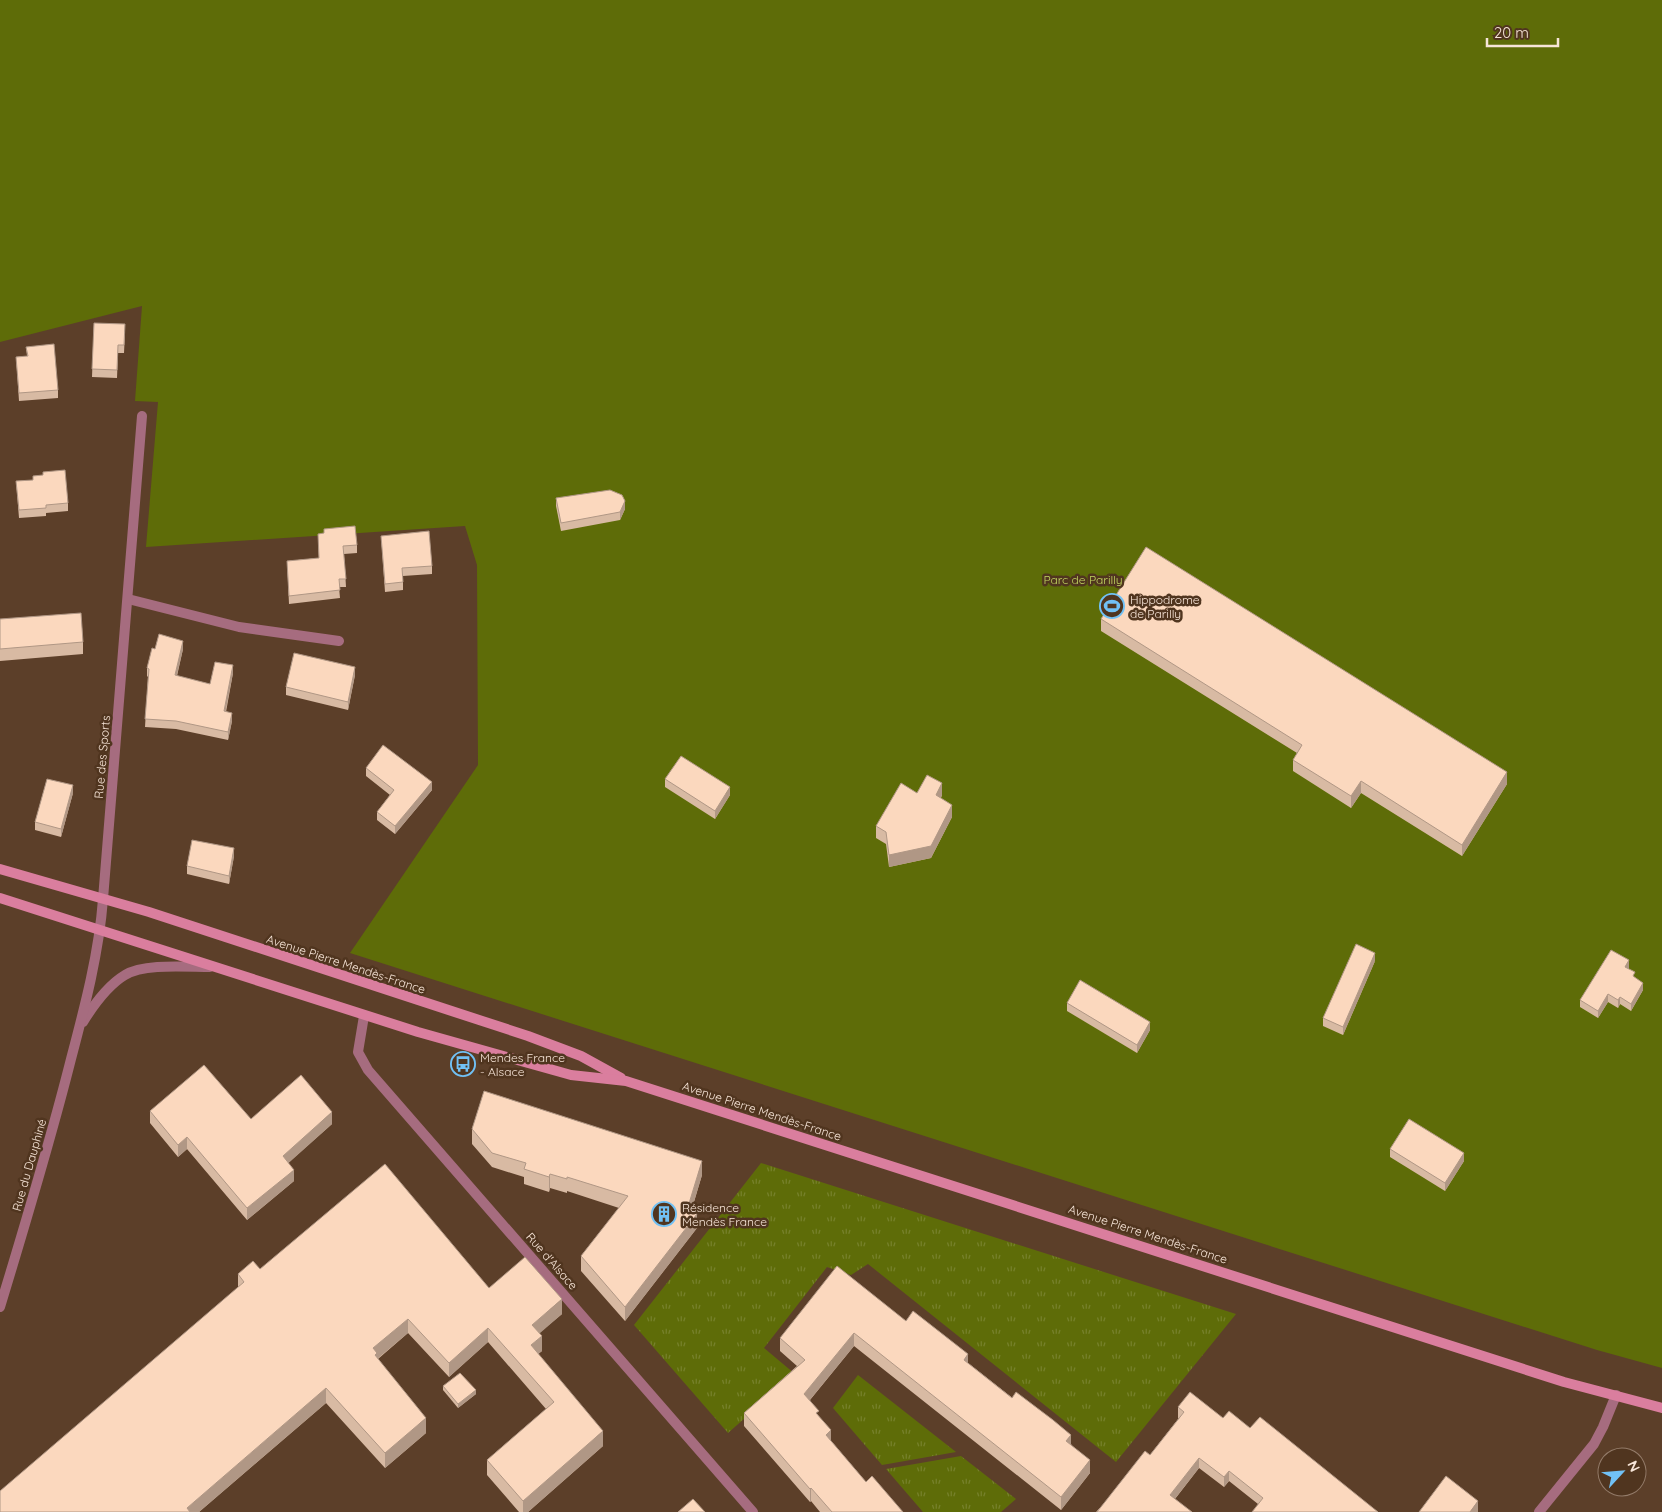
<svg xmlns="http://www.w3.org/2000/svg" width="1662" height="1512" font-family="Quicksand,sans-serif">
<defs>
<pattern id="grass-tufts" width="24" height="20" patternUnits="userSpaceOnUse" patternTransform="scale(1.25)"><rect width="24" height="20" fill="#5e6c08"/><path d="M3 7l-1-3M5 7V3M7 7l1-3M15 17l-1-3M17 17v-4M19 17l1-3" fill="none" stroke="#76812b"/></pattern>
</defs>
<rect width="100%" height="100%" fill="#5c3f29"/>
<g fill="url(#grass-tufts)">
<polygon points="761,1163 1236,1314 1116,1462 868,1264 851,1275 827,1267 764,1348 795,1374 728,1433 634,1325"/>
<polygon points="858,1375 956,1452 882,1465 833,1408"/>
<polygon points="961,1456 1016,1499 1001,1512 923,1512 886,1469"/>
</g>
<polygon fill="#5e6c08" points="0,0 1662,0 1662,1368 1597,1350 350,953 478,765 477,565 465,526 146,547 158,402 135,401 142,306 0,342"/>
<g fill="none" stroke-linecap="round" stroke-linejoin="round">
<g stroke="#a66c7f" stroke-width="10">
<polyline points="128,599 239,627 339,641"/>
<polyline points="103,899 142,416"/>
<polyline points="364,1016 358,1052 368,1070 753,1512"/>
<polyline points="1539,1512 1594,1444 1603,1427 1616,1395"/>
</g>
<g stroke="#a66c7f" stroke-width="10">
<path d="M83 1022C93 1006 108 985 125 975 144 963 187 967 210 967"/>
<path d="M0 1307C25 1225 50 1142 71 1059 85 1006 99 953 103 899"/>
</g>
<g stroke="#da7e9e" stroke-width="10">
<polyline points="0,869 149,912 528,1036 581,1056 621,1078"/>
<polyline points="0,898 418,1032 571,1075 626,1081 1564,1382 1662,1408"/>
</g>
</g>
<g fill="#d8baa3">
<polygon points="94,323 125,332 124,353 118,353 117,378 92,377"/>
<polygon points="26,347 58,390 58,398 19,401 16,357 27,356"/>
<polygon points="16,481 68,503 68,511 46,513 46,516 19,518"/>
<polygon points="556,498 625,509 620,520 561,531 556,506"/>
<polygon points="318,534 357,545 357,553 344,554 346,587 339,587 340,598 289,604 287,561 319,558"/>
<polygon points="381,536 432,566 432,574 403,576 403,590 385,592"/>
<polygon points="0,619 83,642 83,654 0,661"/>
<polygon points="1101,619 1507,784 1462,856 1361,793 1351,808 1293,771 1293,760 1297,753 1101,631"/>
<polygon points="155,649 183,649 177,676 210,684 233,673 226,712 232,721 228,740 176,729 145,727 148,677 147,676 147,668"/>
<polygon points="355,675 348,710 286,695 286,687"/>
<polygon points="366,768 432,790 395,834 377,820 377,812 390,795 366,776"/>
<polygon points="665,779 730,795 715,819 665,787"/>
<polygon points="73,793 61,837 35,830 35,822"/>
<polygon points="917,793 942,795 941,798 952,817 931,858 889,867 886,844 876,838 876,826"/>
<polygon points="234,856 229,884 187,874 187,866"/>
<polygon points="1375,961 1343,1035 1323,1026 1323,1018"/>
<polygon points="1628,968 1643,990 1631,1011 1620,1004 1618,1008 1608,1002 1598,1018 1580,1007 1580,1000 1629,968"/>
<polygon points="1067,1003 1150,1030 1137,1053 1067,1011"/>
<polygon points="150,1111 251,1119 332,1124 288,1163 294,1181 247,1220 187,1149 178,1157 150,1123"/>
<polygon points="472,1129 702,1175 691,1212 697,1228 625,1321 581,1271 581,1256 619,1208 567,1191 567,1193 550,1188 549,1192 524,1184 524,1177 492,1167 472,1144"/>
<polygon points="1390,1149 1464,1161 1445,1191 1390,1157"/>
<polygon points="260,1269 489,1288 562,1314 539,1333 542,1351 538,1354 603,1446 528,1512 519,1512 487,1475 487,1460 546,1409 488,1342 449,1377 408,1333 378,1359 426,1433 385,1468 326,1403 199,1512 0,1512 238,1288 238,1274"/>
<polygon points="906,1321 968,1363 1071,1444 1090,1473 1061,1510 854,1346 810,1400 831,1441 866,1482 903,1512 820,1512 811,1501 810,1502 744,1426 744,1413 797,1366 780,1351 780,1338"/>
<polygon points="443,1386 476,1394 458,1408 443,1390"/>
<polygon points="1178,1407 1223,1418 1250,1428 1378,1512 1258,1504 1229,1481 1224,1487 1199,1468 1175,1499 1096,1512 1150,1455 1179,1418 1178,1418"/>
</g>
<g fill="#b09785">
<polygon points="625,501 625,509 620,520 620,512"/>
<polygon points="183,641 183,649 175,683 175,675"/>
<polygon points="233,665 233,673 224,719 224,711"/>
<polygon points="355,667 355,675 348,710 348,702"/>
<polygon points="232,713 232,721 228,740 228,732"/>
<polygon points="1507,772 1507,784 1462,856 1462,845"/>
<polygon points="1361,781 1361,793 1351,808 1351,796"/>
<polygon points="432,782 432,790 395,834 395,826"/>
<polygon points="942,783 942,795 936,807 936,795"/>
<polygon points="73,785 73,793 61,837 61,829"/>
<polygon points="730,787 730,795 715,819 715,811"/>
<polygon points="952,805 952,817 931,858 889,867 889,855"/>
<polygon points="234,848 234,856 229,884 229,876"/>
<polygon points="1375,953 1375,961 1343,1035 1343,1027"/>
<polygon points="1629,960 1629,968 1625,974 1625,967"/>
<polygon points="1643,983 1643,990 1631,1011 1631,1004"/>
<polygon points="1608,994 1608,1002 1598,1018 1598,1011"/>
<polygon points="1620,997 1620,1004 1618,1008 1618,1000"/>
<polygon points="1150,1022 1150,1030 1137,1053 1137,1045"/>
<polygon points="332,1112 332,1124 283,1168 283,1156"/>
<polygon points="187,1137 187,1149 178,1157 178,1145"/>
<polygon points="1464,1153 1464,1161 1445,1191 1445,1183"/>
<polygon points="702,1161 702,1175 687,1225 687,1210"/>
<polygon points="294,1170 294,1181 247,1220 247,1208"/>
<polygon points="550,1174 550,1188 549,1192 549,1177"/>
<polygon points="697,1214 697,1228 625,1321 625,1307"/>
<polygon points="562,1299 562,1314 532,1340 532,1325"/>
<polygon points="408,1319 408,1333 377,1359 377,1367 373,1348"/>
<polygon points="488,1328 488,1342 449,1377 449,1363"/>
<polygon points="854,1333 854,1346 804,1407 804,1394"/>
<polygon points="542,1336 542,1351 531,1360 531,1345"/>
<polygon points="968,1354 968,1367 964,1360"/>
<polygon points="326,1388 326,1403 199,1512 187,1512 187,1508"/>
<polygon points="476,1390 476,1394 458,1408 458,1404"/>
<polygon points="426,1418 426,1433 385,1468 385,1453"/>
<polygon points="831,1430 831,1444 826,1435"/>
<polygon points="603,1431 603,1446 528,1512 523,1512 523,1501"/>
<polygon points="1071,1435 1071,1448 1066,1441"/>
<polygon points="1199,1458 1199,1468 1170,1505 1170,1495"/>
<polygon points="1090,1460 1090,1473 1061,1510 1061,1497"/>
<polygon points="1229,1471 1229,1481 1224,1487 1224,1477"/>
<polygon points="811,1488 811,1501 810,1502 810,1489"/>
<polygon points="1478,1501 1478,1512 1470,1512"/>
</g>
<g fill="#fbd8be" stroke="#b09785">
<polygon points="94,323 125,324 124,345 118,345 117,370 92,369"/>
<polygon points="54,344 58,390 19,393 16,357 28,356 26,347"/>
<polygon points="65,470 68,503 46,505 46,508 19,510 16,481 33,480 33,476 43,475 43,472"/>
<polygon points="610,490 622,495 625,501 620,512 561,523 556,498"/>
<polygon points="355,526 357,545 343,546 346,579 339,579 340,590 289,596 287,561 319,558 318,534 324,533 324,529"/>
<polygon points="429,531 432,566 402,568 403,582 385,584 381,536"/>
<polygon points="1146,547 1507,772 1462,845 1361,781 1351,796 1293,760 1302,745 1101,619"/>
<polygon points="81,613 83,642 0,649 0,619"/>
<polygon points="159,634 183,641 175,675 210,684 215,662 233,665 224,711 232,713 228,732 176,721 145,719 149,669 147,668 152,648 155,649"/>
<polygon points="294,653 355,667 348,702 286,687"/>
<polygon points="383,745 432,782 395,826 377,812 394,790 366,768"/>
<polygon points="681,756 730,787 715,811 665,779"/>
<polygon points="927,775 942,783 936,795 952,805 931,846 889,855 886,832 876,826 901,783 917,793"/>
<polygon points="47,779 73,785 61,829 35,822"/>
<polygon points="192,840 234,848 229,876 187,866"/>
<polygon points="1356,944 1375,953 1343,1027 1323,1018"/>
<polygon points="1611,950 1629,960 1625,967 1635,972 1633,976 1643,983 1631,1004 1620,997 1618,1000 1608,994 1598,1011 1580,1000"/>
<polygon points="1080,980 1150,1022 1137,1045 1067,1003"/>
<polygon points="204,1065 251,1119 301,1075 332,1112 283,1156 294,1170 247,1208 187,1137 178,1145 150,1111"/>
<polygon points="484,1091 702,1161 687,1210 697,1214 625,1307 581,1256 628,1196 567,1177 567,1179 550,1174 549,1177 524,1169 526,1163 492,1153 472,1129"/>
<polygon points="1409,1119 1464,1153 1445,1183 1390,1149"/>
<polygon points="385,1164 489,1288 525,1257 562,1299 532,1325 542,1336 531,1345 603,1431 523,1501 487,1460 554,1402 488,1328 449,1363 408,1319 373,1348 377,1353 375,1355 426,1418 385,1453 326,1388 187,1508 190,1512 0,1512 0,1491 244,1282 238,1274 253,1261 260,1269"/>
<polygon points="837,1266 906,1321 913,1311 968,1354 964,1360 1012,1398 1016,1392 1053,1420 1071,1435 1066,1441 1090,1460 1061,1497 854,1333 804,1394 819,1411 816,1413 831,1430 826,1435 866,1482 872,1476 903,1512 832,1512 811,1488 810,1489 744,1413 805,1360 780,1338"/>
<polygon points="460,1373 476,1390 458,1404 443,1386"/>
<polygon points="1190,1392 1223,1418 1229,1411 1250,1428 1260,1417 1378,1512 1252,1512 1263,1498 1229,1471 1224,1477 1199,1458 1170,1495 1192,1512 1097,1512 1145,1451 1150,1455 1184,1412 1178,1407"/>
<polygon points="1446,1476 1478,1501 1470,1512 1419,1512"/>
<polygon points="693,1499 705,1512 678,1512"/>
</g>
<defs>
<symbol id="stadium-ring" viewBox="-11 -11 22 22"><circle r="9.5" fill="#50351f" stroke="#71c1f5" stroke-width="1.5"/><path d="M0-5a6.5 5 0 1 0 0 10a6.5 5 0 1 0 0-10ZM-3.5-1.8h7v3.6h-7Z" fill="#71c1f5"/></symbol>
<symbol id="bus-ring" viewBox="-11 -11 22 22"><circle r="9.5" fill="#50351f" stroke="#71c1f5" stroke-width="1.5"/><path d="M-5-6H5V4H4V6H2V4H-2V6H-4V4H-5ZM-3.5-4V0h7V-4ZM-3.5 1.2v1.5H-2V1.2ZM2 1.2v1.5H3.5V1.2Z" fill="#71c1f5"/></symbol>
<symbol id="building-ring" viewBox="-11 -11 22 22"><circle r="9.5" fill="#50351f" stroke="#71c1f5" stroke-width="1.5"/><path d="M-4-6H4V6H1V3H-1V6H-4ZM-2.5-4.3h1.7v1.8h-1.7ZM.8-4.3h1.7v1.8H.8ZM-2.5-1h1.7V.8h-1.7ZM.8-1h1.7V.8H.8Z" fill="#71c1f5"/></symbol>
</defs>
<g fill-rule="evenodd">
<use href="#stadium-ring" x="1098" y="592" width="28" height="28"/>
<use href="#bus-ring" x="449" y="1050" width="28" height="28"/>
<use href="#building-ring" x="650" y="1200" width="28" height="28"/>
</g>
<g text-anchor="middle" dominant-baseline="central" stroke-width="5" stroke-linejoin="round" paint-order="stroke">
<g font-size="12" fill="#c2d762" stroke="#50351f">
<text x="1083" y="579">Parc de Parilly</text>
</g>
<g font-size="12" fill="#f7e5d8" stroke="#50351f" text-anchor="start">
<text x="1130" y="599">Hippodrome<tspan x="1130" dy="14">de Parilly</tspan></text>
<text x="480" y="1057">Mendes France<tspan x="480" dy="14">- Alsace</tspan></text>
<text x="682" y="1207">Résidence<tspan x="682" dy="14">Mendès France</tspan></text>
</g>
<g font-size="12" fill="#f7e5d8" stroke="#50351f">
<text transform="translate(102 757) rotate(-85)">Rue des Sports</text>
<text transform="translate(346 964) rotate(18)">Avenue Pierre Mendès-France</text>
<text transform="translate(762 1111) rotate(18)">Avenue Pierre Mendès-France</text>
<text transform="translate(29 1165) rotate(-74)">Rue du Dauphiné</text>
<text transform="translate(1148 1234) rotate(18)">Avenue Pierre Mendès-France</text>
<text transform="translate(552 1261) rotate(49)">Rue d'Alsace</text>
</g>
</g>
<g transform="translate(1622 1472) rotate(64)"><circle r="24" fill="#50351f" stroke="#937b69"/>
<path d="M0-4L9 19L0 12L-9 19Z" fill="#71c1f5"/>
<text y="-8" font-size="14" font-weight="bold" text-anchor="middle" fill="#f7e5d8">N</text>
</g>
<path d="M1487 38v8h71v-8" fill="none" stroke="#f7e5d8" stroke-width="2.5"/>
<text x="1494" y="38" font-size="15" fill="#f7e5d8" stroke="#50351f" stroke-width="4" paint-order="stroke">20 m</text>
</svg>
